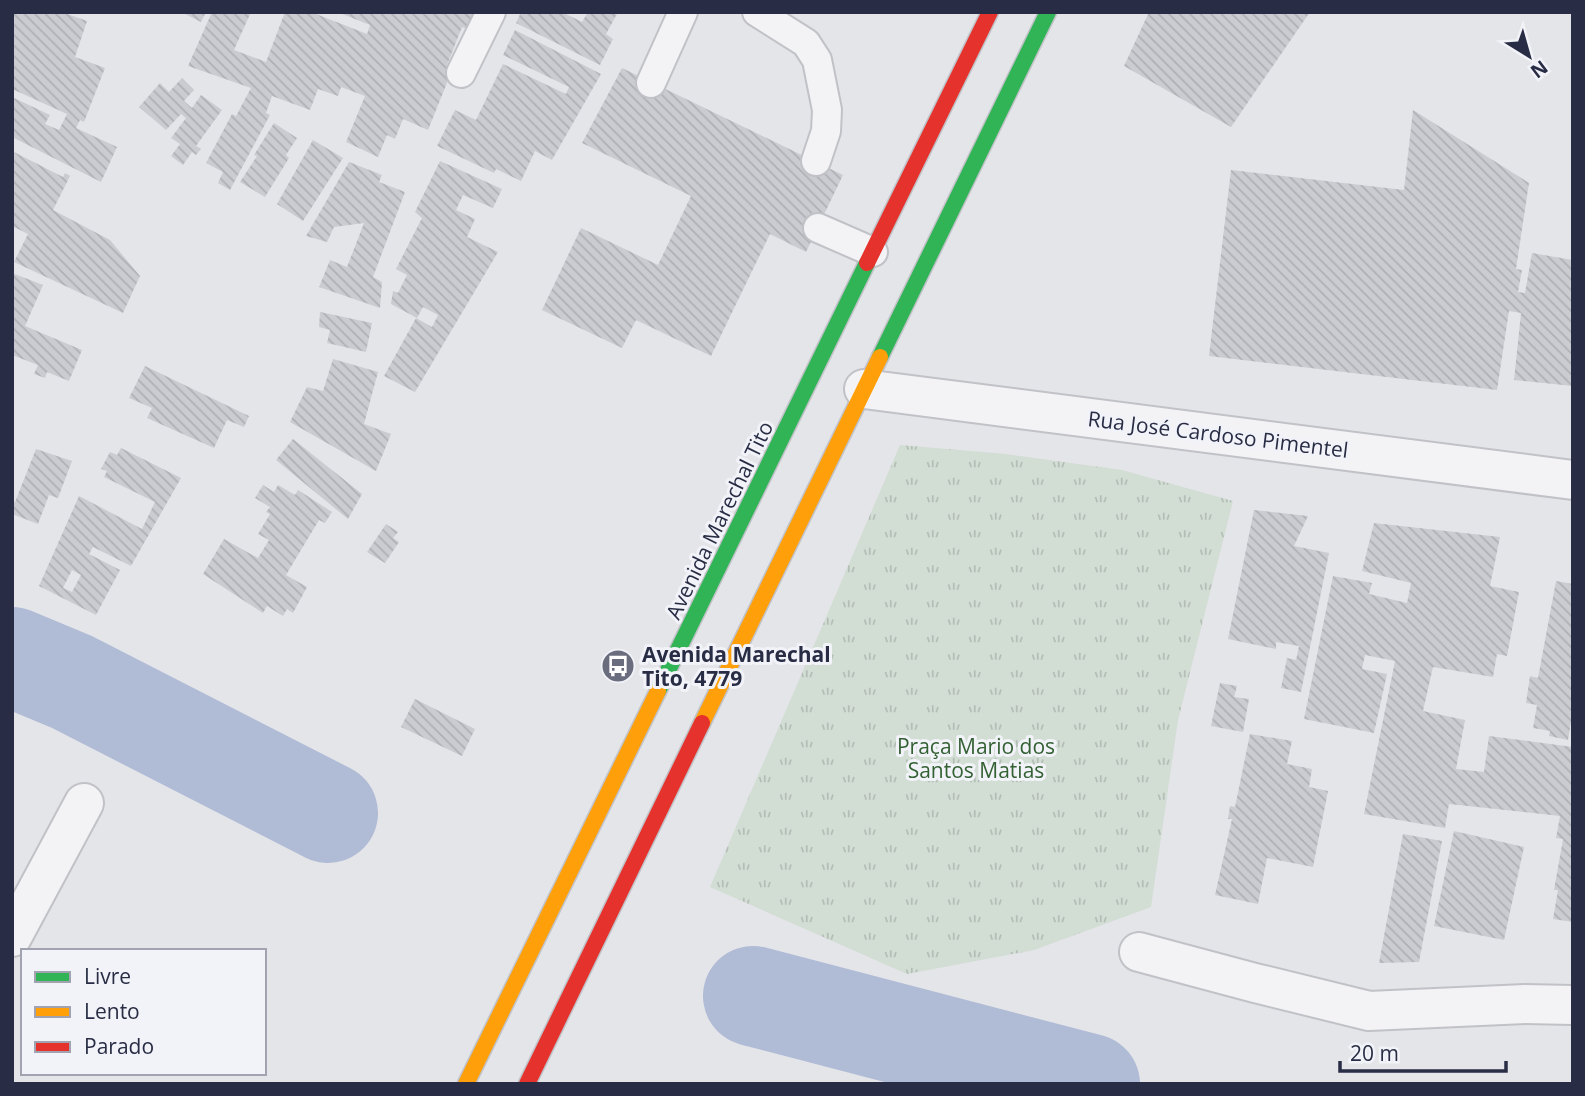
<svg xmlns="http://www.w3.org/2000/svg" width="1585" height="1096" font-family="'Open Sans',sans-serif">
<defs>
<pattern id="park-tufts" width="24" height="20" patternUnits="userSpaceOnUse" patternTransform="scale(1.75)"><rect width="24" height="20" fill="#d2ddd4"/><path d="M3 7l-1-3M5 7V3M7 7l1-3M15 17l-1-3M17 17v-4M19 17l1-3" fill="none" stroke="#b4beb7"/></pattern>
<pattern id="building-back-hatch" width="6" height="6" patternUnits="userSpaceOnUse" patternTransform="scale(1.75)"><rect width="6" height="6" fill="#cbccd1"/><path d="M-1 5l2 2M0 0l6 6M5-1l2 2" fill="none" stroke="#aeb0b5"/></pattern>
</defs>
<rect width="100%" height="100%" fill="#e4e5e9"/>
<polygon fill="url(#park-tufts)" points="900,445 1006,454 1122,470 1233,501 1178,720 1151,907 1034,950 907,974 710,887"/>
<g fill="none" stroke-linecap="round" stroke-linejoin="round">
<g stroke="#b0bbd6" stroke-width="100">
<polyline points="12,657 72,682 328,813"/>
<polyline points="753,996 1090,1084"/>
</g>
</g>
<g fill="url(#building-back-hatch)" fill-rule="evenodd">
<polygon points="12,12 62,12 87,21 75,57 105,68 84,122 80,120 76,128 117,147 101,182 12,137 12,97 50,115 45,124 59,130 67,114 12,89"/>
<polygon points="181,12 206,12 201,22"/>
<polygon points="212,12 251,12 234,50 266,62 285,12 311,12 367,34 370,25 337,12 481,12 472,31 462,27 447,65 453,68 428,130 403,119 395,139 387,135 378,157 346,142 365,96 341,87 338,96 318,89 310,110 272,96 266,113 270,115 230,190 218,183 223,172 206,163 232,114 236,116 251,88 188,66"/>
<polygon points="521,12 562,12 582,22 588,12 618,12 606,34 613,39 600,65 516,23"/>
<polygon points="1149,12 1310,12 1231,127 1124,66"/>
<polygon points="515,30 601,74 552,160 535,151 521,181 496,169 494,173 437,146 455,110 476,120 503,64 566,94 569,87 503,55"/>
<polygon points="622,68 843,175 806,252 770,234 711,356 636,320 622,348 542,310 581,228 658,265 691,196 582,143"/>
<polygon points="182,78 194,90 184,101 192,108 201,95 222,110 196,146 201,149 196,155 192,152 183,165 171,156 180,144 171,138 186,118 181,114 166,130 139,107 160,83 169,92"/>
<polygon points="1413,110 1529,183 1516,269 1522,270 1518,292 1525,293 1532,253 1573,260 1573,386 1514,380 1521,313 1509,311 1497,390 1209,356 1231,170 1404,190"/>
<polygon points="274,123 297,138 286,155 289,158 265,197 240,182 257,156 254,155"/>
<polygon points="313,140 343,158 303,221 277,204"/>
<polygon points="12,151 63,177 65,173 70,176 53,210 110,240 140,276 123,313 14,262 28,234 12,226"/>
<polygon points="440,161 502,189 493,208 463,195 456,210 475,219 467,237 498,252 415,392 384,376 416,318 432,327 438,315 423,307 417,318 391,304 393,291 398,293 407,275 396,269 422,218 415,212"/>
<polygon points="349,162 382,175 379,182 405,192 373,277 382,282 380,308 319,287 330,260 347,267 364,223 334,227 327,242 306,236"/>
<polygon points="12,273 43,285 25,326 82,350 69,381 47,372 45,378 34,374 38,365 12,355"/>
<polygon points="320,312 372,323 366,352 327,343 330,330 319,327"/>
<polygon points="333,359 378,372 364,424 391,434 376,471 290,422 307,387 323,391"/>
<polygon points="145,366 249,416 244,427 227,420 214,448 147,418 152,408 129,398"/>
<polygon points="293,439 362,494 348,519 276,460"/>
<path d="M121 448 181 478 131 566 93 547 89 554 120 570 96 615 39 586 79 496 142 529 155 502 104 477 107 471 101 469 110 452 117 455ZM72 570 81 575 72 592 63 588Z"/>
<polygon points="36,449 72,461 58,498 49,495 38,524 12,514 12,502 15,502"/>
<polygon points="263,485 274,492 278,485 295,495 298,490 332,512 325,523 319,520 286,575 307,587 293,613 287,609 283,616 267,606 263,613 203,574 224,539 258,558 269,540 258,534 270,514 266,512 270,507 255,498"/>
<polygon points="1254,510 1308,516 1294,546 1329,553 1301,692 1281,688 1287,658 1296,660 1299,646 1276,642 1276,649 1228,639"/>
<polygon points="1374,523 1500,537 1490,586 1519,592 1507,656 1497,654 1493,677 1433,667 1423,711 1465,720 1456,769 1484,772 1489,736 1573,747 1573,922 1553,919 1558,890 1554,890 1563,839 1556,838 1560,816 1449,804 1445,828 1364,814 1395,661 1365,655 1362,669 1387,674 1374,733 1304,719 1333,576 1372,583 1369,594 1407,603 1411,583 1362,571"/>
<polygon points="386,524 398,532 393,538 399,542 385,563 367,552"/>
<polygon points="1556,581 1573,584 1573,710 1568,740 1549,736 1550,731 1533,728 1537,705 1526,703 1530,676 1538,678"/>
<polygon points="1220,683 1237,686 1234,697 1249,699 1243,732 1211,726"/>
<polygon points="415,699 475,729 462,756 401,727"/>
<polygon points="1250,734 1292,741 1287,764 1312,769 1309,787 1328,791 1313,867 1267,858 1258,904 1215,895 1232,819 1228,819 1230,806 1235,807"/>
<polygon points="1454,831 1524,847 1504,940 1434,926"/>
<polygon points="1403,834 1442,841 1419,962 1379,963"/>
</g>
<g fill="none" stroke-linecap="round" stroke-linejoin="round">
<defs>
<g id="lane">
<polyline points="757,12 806,43 817,60 827,110 826,131 816,161"/>
<polyline points="461,73 491,12"/>
<polyline points="651,83 683,12"/>
<polyline points="818,228 873,252"/>
</g>
<g id="street">
<polyline points="864,389 1573,480"/>
<polyline points="12,937 84,803"/>
<polyline points="1139,952 1255,983 1369,1011 1525,1004 1573,1005"/>
</g>
<g id="fast">
<polyline points="880,357 1048,12"/>
<polyline points="658,691 867,263"/>
</g>
<g id="slow">
<polyline points="702,723 880,357"/>
<polyline points="466,1084 658,691"/>
</g>
<g id="jam">
<polyline points="867,263 990,12"/>
<polyline points="527,1084 702,723"/>
</g>
</defs>
<use href="#lane" stroke="#c1c2c7" stroke-width="32"/>
<use href="#street" stroke="#c1c2c7" stroke-width="42"/>
<use href="#fast" stroke="#c0c2c7" stroke-width="19"/>
<use href="#slow" stroke="#c0c2c7" stroke-width="19"/>
<use href="#jam" stroke="#c0c2c7" stroke-width="19"/>
<use href="#lane" stroke="#f3f3f6" stroke-width="28"/>
<use href="#street" stroke="#f3f3f6" stroke-width="38"/>
<use href="#fast" stroke="#30b455" stroke-width="16"/>
<use href="#slow" stroke="#ff9f0a" stroke-width="16"/>
<use href="#jam" stroke="#e5322d" stroke-width="16"/>
</g>
<defs>
<symbol id="bus-disc" viewBox="-11 -11 22 22"><circle r="9.5" fill="#6a6d7e" stroke="#f2f3f8"/><path d="M-5-6H5V4H4V6H2V4H-2V6H-4V4H-5ZM-3.5-4V0h7V-4ZM-3.5 1.2v1.5H-2V1.2ZM2 1.2v1.5H3.5V1.2Z" fill="#fff"/></symbol>
</defs>
<g fill-rule="evenodd">
<use href="#bus-disc" x="599" y="647" width="38" height="38"/>
</g>
<g text-anchor="middle" dominant-baseline="central" stroke-width="6" stroke-linejoin="round" paint-order="stroke">
<g font-size="21" fill="#282d45" stroke="#f2f3f8">
<text transform="translate(1218 434) rotate(7)">Rua José Cardoso Pimentel</text>
<text transform="translate(719 520) rotate(-64)">Avenida Marechal Tito</text>
</g>
<g font-size="21" font-weight="bold" fill="#282d45" stroke="#f2f3f8" text-anchor="start">
<text x="642" y="654">Avenida Marechal<tspan x="642" dy="24">Tito, 4779</tspan></text>
</g>
<g font-size="21" fill="#346134" stroke="#f2f3f8">
<text x="976" y="746">Praça Mario dos<tspan x="976" dy="24">Santos Matias</tspan></text>
</g>
</g>
<rect width="1585" height="1096" fill="none" stroke="#282d45" stroke-width="28"/>
<rect x="21" y="949" width="245" height="126" fill="#f2f3f8" stroke="#a1a4b0" stroke-width="2"/>
<rect x="35" y="972" width="35" height="10" fill="#30b455" stroke="#a1a4b0" stroke-width="2"/>
<text x="84" y="984" font-size="21" fill="#282d45">Livre</text>
<rect x="35" y="1007" width="35" height="10" fill="#ff9f0a" stroke="#a1a4b0" stroke-width="2"/>
<text x="84" y="1019" font-size="21" fill="#282d45">Lento</text>
<rect x="35" y="1042" width="35" height="10" fill="#e5322d" stroke="#a1a4b0" stroke-width="2"/>
<text x="84" y="1054" font-size="21" fill="#282d45">Parado</text>
<g transform="translate(1529 56) rotate(143)" stroke="#f2f3f8" stroke-width="5" paint-order="stroke">
<path d="M0-5L12 26L0 18L-12 26Z" fill="#282d45"/>
<text y="-10" font-size="19" font-weight="bold" text-anchor="middle" fill="#282d45">N</text>
</g>
<path d="M1340 1061v10h166v-10" fill="none" stroke="#282d45" stroke-width="3.5"/>
<text x="1350" y="1061" font-size="21" fill="#282d45" stroke="#f2f3f8" stroke-width="5" paint-order="stroke">20 m</text>
</svg>
